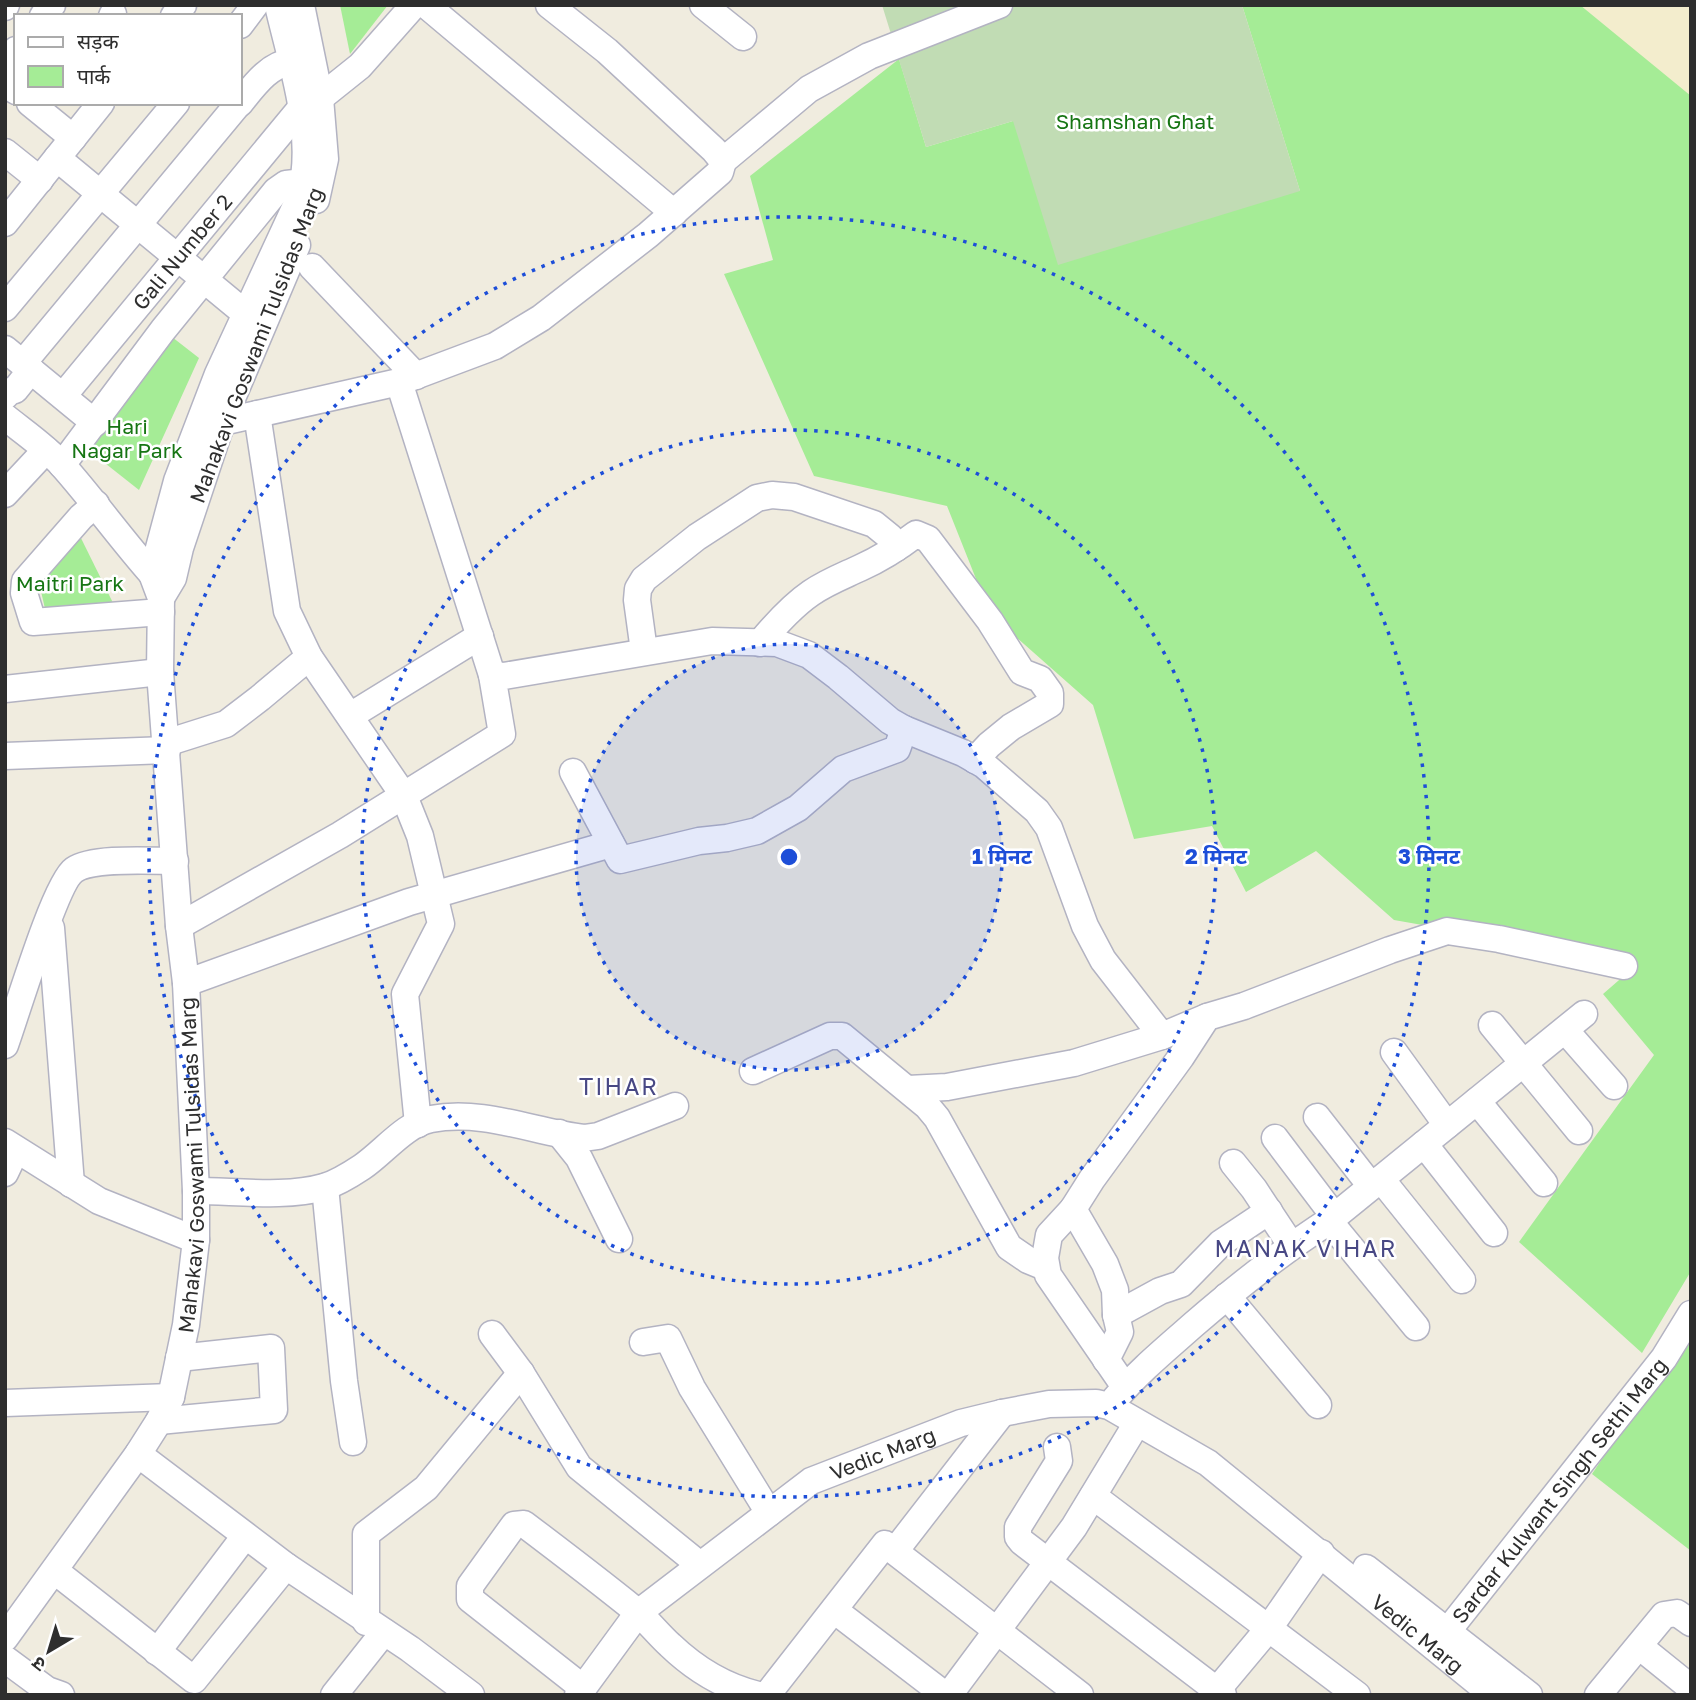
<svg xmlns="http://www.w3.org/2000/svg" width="1696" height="1700" font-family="'Golos Text','Noto Sans Devanagari',sans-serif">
<rect width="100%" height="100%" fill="#f0ecdf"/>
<polygon fill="#f3edcd" points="1580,5 1691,5 1691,96 1662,74"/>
<g fill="#a5ec96">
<polygon points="340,5 388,5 350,54"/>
<polygon points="1242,5 1580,5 1691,96 1691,1271 1642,1353 1519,1242 1654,1055 1603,994 1626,974 1588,954 1394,920 1316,851 1246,892 1212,826 1134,839 1093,705 990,614 947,506 814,476 724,274 773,260 750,176 899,59 926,147 1013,121 1300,191"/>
<polygon points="163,330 199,358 139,490 82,445"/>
<polygon points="76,528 117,611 46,613 37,574"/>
<polygon points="1691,1325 1691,1551 1592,1474"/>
</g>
<polygon fill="#c1dcb4" points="882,5 1242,5 1300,191 1058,265 1013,121 926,147"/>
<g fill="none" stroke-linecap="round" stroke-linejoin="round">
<defs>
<g id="minor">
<polyline points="301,5 320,98 325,159 316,200"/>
<polyline points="426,5 674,213"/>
<polyline points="703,5 743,37"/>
<polyline points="5,7 6,5"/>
<polyline points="43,16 52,5"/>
<polyline points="112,16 113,14"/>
<polyline points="174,16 183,5"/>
<polyline points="240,25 255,5"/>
<polyline points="5,63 16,50"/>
<polyline points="5,83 16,91"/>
<polyline points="320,98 360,66 414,5"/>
<polyline points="30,103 73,138"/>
<path d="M240 103C253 87 269 64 291 62"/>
<polyline points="5,152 40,180"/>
<polyline points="57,158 246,314"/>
<polyline points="723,161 809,89 869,56 999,5"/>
<polyline points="5,223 101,103"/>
<polyline points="312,267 416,376"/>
<polyline points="5,308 176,103"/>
<polyline points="5,349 95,423"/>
<polyline points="23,363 239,103"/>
<polyline points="399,382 492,675"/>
<polyline points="5,396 10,391 15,390 31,370"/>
<path id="s1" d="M63 396 301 108"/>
<polyline points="257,414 287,611 309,657 404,796 420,836 441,924 405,994 418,1124"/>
<path d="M5 417C25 433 46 447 63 466 94 501 121 539 152 574"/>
<polyline points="222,422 399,382 495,346 541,318 648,235 720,172 723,161 714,150 607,51 549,5"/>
<polyline points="62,465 163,330 276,191 286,184 304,182"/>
<polyline points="5,494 46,450"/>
<polyline points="96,504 81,517 25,581 24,593 33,622 161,612"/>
<polyline points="161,598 173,578 180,548 222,422 297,245"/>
<path d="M760 643C775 625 792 606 811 593 827 582 843 576 860 568 880 559 899 547 916 534L928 539 990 621 1022 672 1040 679 1050 693V704L1011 727 989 745 975 760"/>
<polyline points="644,651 637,600 638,589 644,579 697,537 757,498 772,495 794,497 874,524 890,537 896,548"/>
<polyline points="5,689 160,672"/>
<polyline points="350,716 480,636"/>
<polyline points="166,743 226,724 260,698 309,657"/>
<polyline points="5,756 167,750"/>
<polyline points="573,772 620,860 699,841 727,838 757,831 798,808 843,769 897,749 904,729"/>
<polyline points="179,926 340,835 502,734 492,675 504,676 712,641 777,643 809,655 838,677 890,721 904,729 963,753 984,765 1037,811 1049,828 1085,926 1103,960 1162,1036 1207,1017"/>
<polyline points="51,928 71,1184"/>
<polyline points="186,983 409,902 611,844"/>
<polyline points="1492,1025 1579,1131"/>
<polyline points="1565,1030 1614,1086"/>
<path d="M5 1045C16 1015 55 883 74 870 93 857 151 861 175 861"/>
<polyline points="1394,1052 1447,1125"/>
<polyline points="753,1071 830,1036 842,1036 927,1106 937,1118 1009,1247 1028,1260 1045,1267"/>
<polyline points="908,1089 947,1087 1074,1063 1162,1036"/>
<polyline points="1477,1101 1544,1183"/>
<polyline points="1317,1117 1371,1186"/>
<polyline points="559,1133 579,1158 619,1239"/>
<polyline points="1275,1138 1334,1216"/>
<polyline points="5,1142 99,1201 196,1240"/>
<polyline points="1424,1144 1494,1233"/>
<polyline points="1233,1163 1254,1189 1291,1245"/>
<polyline points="5,1173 16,1150"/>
<polyline points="1381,1179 1462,1280"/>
<polyline points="325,1187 344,1381 353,1442"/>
<path d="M196 1191C235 1191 286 1198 324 1187 337 1183 350 1175 362 1167 384 1152 405 1124 431 1119 483 1109 534 1132 584 1138L598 1136 675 1106"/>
<polyline points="1073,1209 1105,1264 1115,1290 1116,1315"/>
<polyline points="1329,1221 1416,1327"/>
<polyline points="1227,1296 1318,1405"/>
<polyline points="492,1334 521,1373 579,1467 700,1565"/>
<polyline points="643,1342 668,1338 692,1388 769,1513"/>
<polyline points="1106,1360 1120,1332 1116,1315 1160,1291 1181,1284 1221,1243 1269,1211"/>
<polyline points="1125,1387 1048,1275 1045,1258 1049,1235 1073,1209 1092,1179 1181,1057 1207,1017 1244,1006 1390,950 1447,931 1499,939 1624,966"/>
<path d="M1115 1399C1139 1371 1166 1349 1193 1325 1237 1287 1281 1252 1329 1221L1584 1014"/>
<polyline points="5,1403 171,1397"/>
<polyline points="159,1421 274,1410 271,1348 179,1358"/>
<polyline points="1057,1447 1059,1461 1018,1527 1018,1537 1022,1542 1223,1695"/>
<polyline points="138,1454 286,1566 410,1649 471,1695"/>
<polyline points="1093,1496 1357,1695"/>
<polyline points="895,1551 1002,1413"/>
<polyline points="1366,1568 1529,1695"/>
<polyline points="55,1571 194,1680 286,1566"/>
<polyline points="834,1610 945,1695"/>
<polyline points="366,1622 366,1534 426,1488 521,1373"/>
<path id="s2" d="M5 1638 138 1454 159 1421 171 1397 186 1325 196 1240V1191L186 983 179 926 160 672 161 598 152 574 177 481 218 374 300 197C317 136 292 66 278 5"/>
<polyline points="1639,1646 1691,1688"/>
<path id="s3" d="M1435 1647 1664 1358 1691 1314"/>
<polyline points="157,1652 245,1536"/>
<polyline points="5,1659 47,1690 61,1695"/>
<path d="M583 1688 470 1599V1586L514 1525 524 1524C561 1552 599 1581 635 1610 648 1621 658 1634 670 1645 694 1668 725 1687 758 1695"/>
<polyline points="334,1695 384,1632"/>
<path id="s4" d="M578 1695 638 1613 811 1481 961 1423 1002 1413 1049 1404 1096 1403 1109 1406 1208 1463 1493 1695"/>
<polyline points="767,1695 885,1544 1080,1695"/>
<polyline points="949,1695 1074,1527 1137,1423"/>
<polyline points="1213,1695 1269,1628 1321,1553"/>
<polyline points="1598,1695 1664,1615 1677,1613 1691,1623"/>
</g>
</defs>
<use href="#minor" stroke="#b3b3c2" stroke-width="29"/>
<use href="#minor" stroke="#fff" stroke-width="26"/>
</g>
<circle cx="789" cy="857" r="213" fill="#1d4ed8" fill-opacity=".12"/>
<g fill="none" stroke="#1d4ed8" stroke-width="3.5" stroke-dasharray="3.5 7">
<circle cx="789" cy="857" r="213"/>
<circle cx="789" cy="857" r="427"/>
<circle cx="789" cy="857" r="640"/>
</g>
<g text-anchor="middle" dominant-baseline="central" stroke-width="5" stroke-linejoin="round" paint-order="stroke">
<g font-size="21" fill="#167513" stroke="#fff">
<text x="1135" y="121">Shamshan Ghat</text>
<text x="127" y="426">Hari<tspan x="127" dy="24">Nagar Park</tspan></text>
<text x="70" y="583">Maitri Park</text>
</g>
<g font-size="21" fill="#2e2e2e" stroke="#fff">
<text stroke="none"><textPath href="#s1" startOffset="187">Gali Number 2</textPath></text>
<text transform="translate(256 345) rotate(-69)">Mahakavi Goswami Tulsidas Marg</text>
<text stroke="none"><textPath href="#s2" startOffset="527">Mahakavi Goswami Tulsidas Marg</textPath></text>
<text stroke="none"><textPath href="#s4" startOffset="396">Vedic Marg</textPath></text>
<text stroke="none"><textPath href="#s3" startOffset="200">Sardar Kulwant Singh Sethi Marg</textPath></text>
<text stroke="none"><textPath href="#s4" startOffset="1015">Vedic Marg</textPath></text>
</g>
<g font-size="23" letter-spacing="2" fill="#484884" stroke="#fff">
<text x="619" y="1086">TIHAR</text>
<text x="1306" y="1248">MANAK VIHAR</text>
</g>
</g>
<circle cx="789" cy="857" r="10" fill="#1d4ed8" stroke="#fff" stroke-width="3.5"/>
<g font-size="21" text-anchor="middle" font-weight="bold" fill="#1d4ed8" stroke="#fff" stroke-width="5" stroke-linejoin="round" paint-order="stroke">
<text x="1002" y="864">1 मिनट</text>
<text x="1216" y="864">2 मिनट</text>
<text x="1429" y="864">3 मिनट</text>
</g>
<rect width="1696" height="1700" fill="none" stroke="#2e2e2e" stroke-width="14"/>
<rect x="14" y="14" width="228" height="91" fill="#ffffff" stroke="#ababab" stroke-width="2"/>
<rect x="28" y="37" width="35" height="10" fill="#ffffff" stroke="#ababab" stroke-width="2"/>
<text x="77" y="49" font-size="21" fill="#2e2e2e">सड़क</text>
<rect x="28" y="66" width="35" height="21" fill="#a5ec96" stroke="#ababab" stroke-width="2"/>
<text x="77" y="84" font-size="21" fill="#2e2e2e">पार्क</text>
<g transform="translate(49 1651) rotate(218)" stroke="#ffffff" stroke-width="5" paint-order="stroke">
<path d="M0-5L12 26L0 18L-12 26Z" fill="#2e2e2e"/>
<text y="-10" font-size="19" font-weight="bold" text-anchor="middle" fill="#2e2e2e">उ</text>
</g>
</svg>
